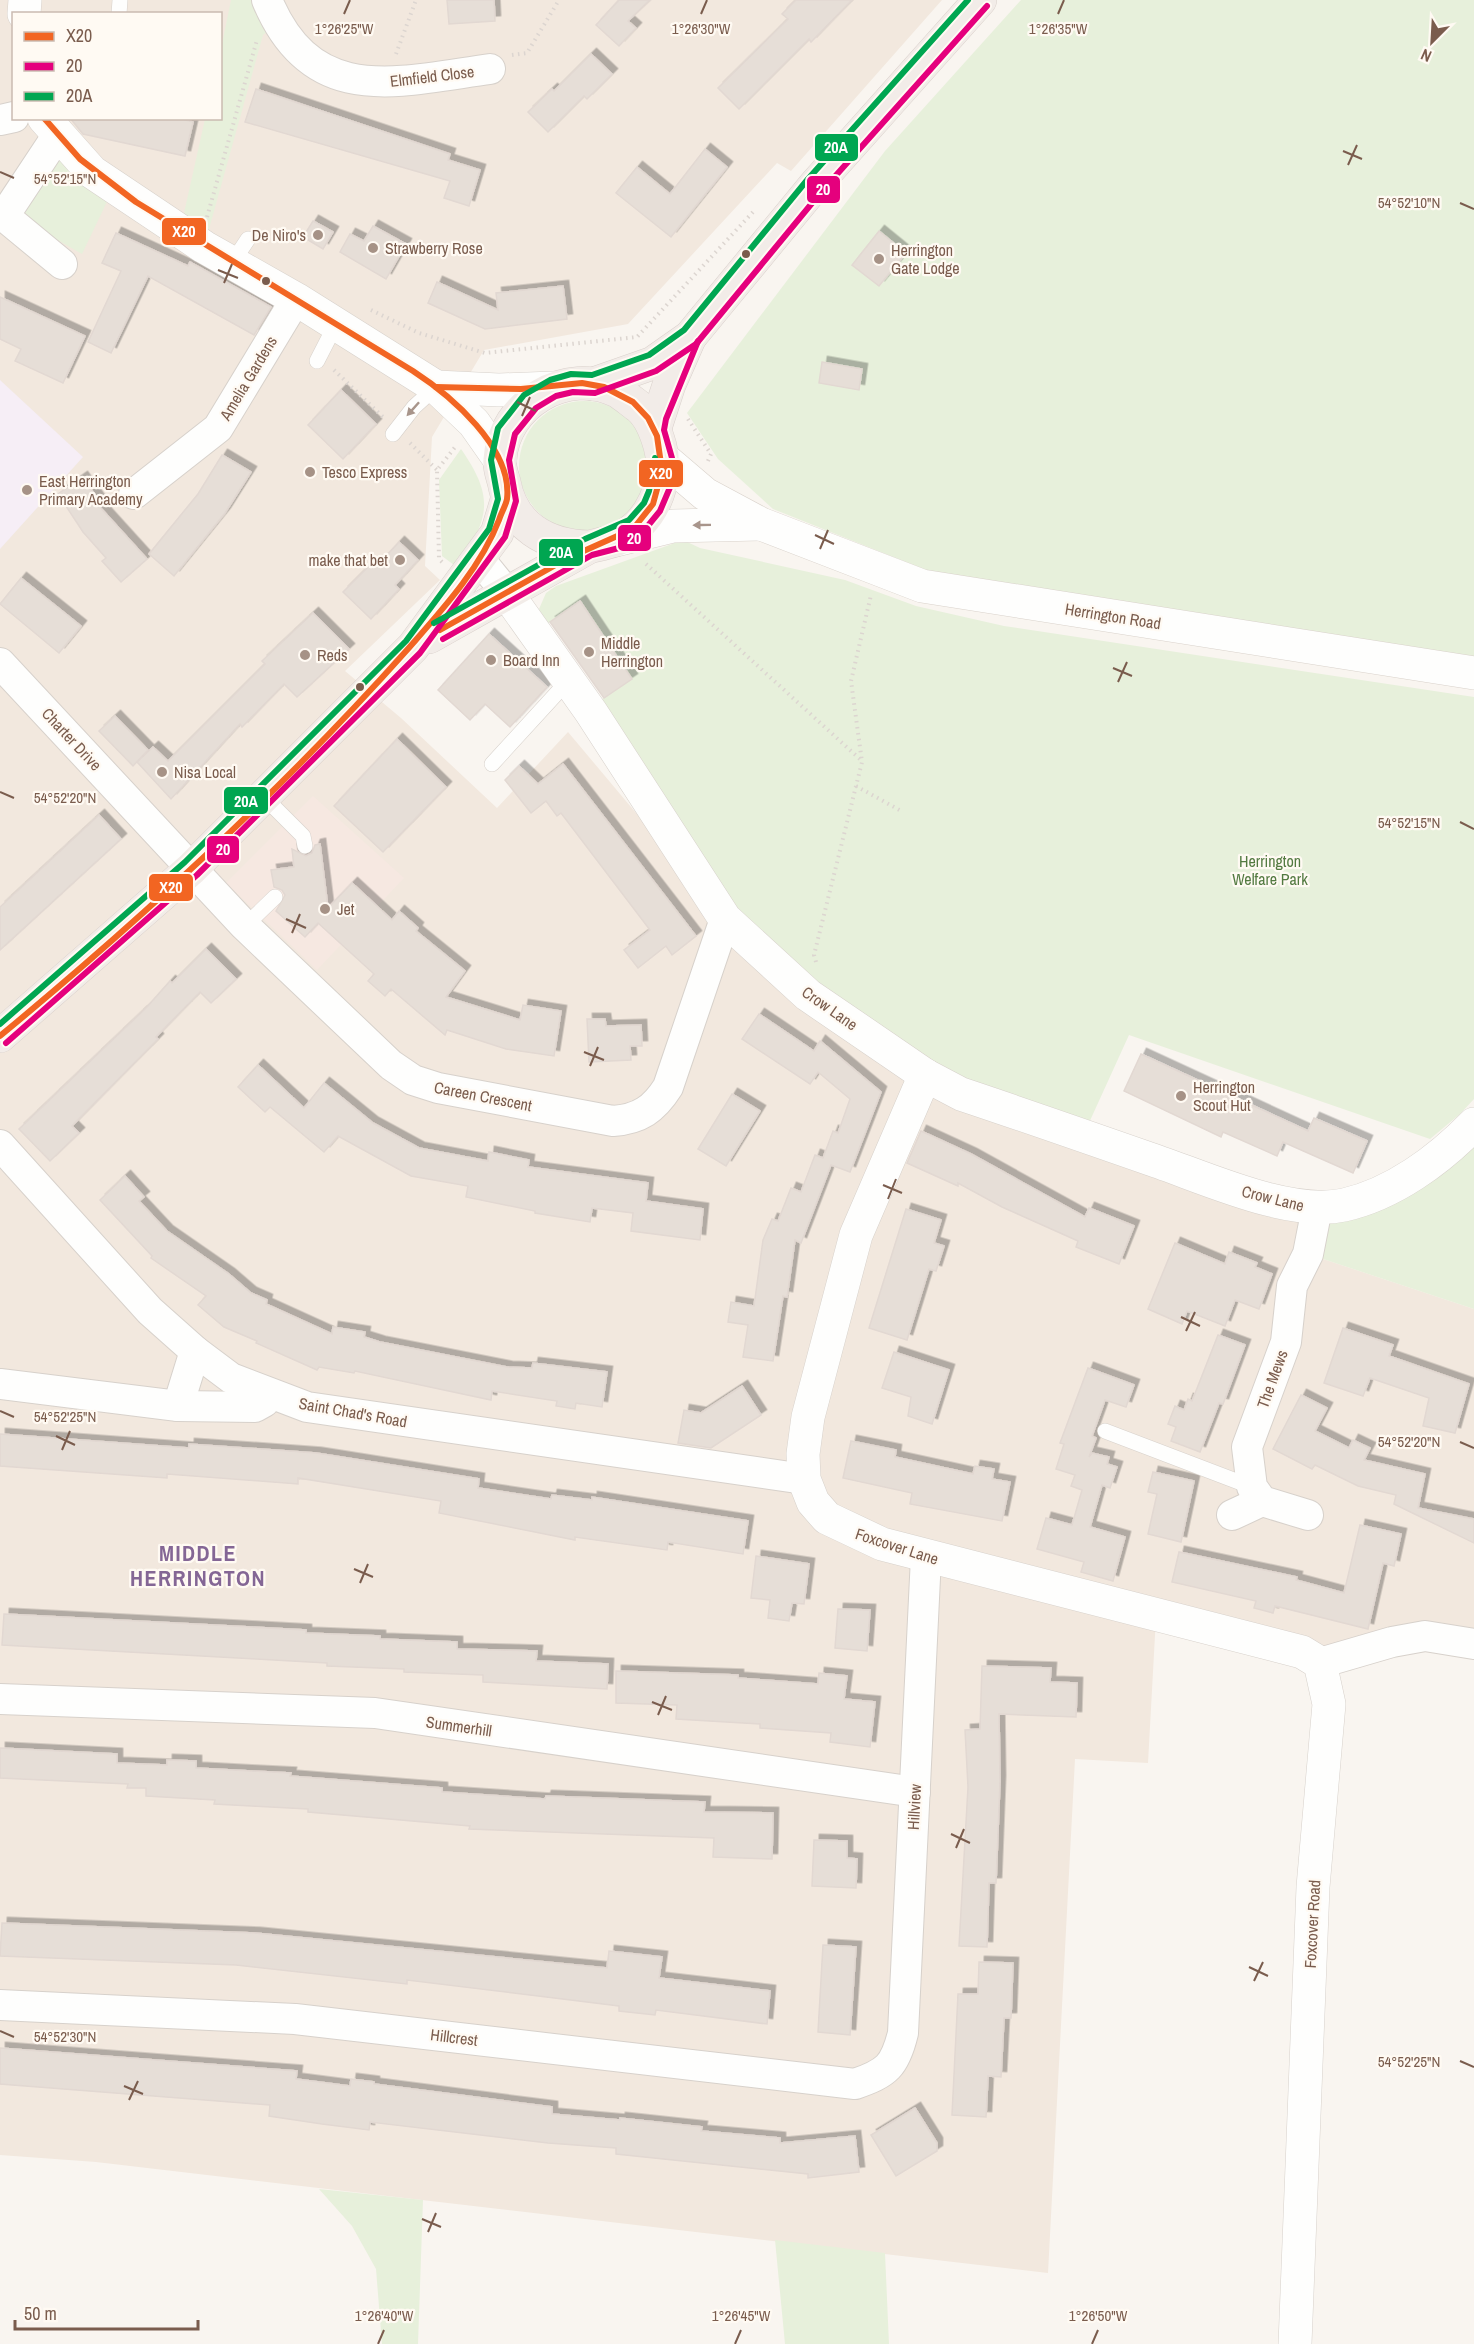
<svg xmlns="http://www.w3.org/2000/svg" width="1474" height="2344" font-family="'Archivo Narrow',sans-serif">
<defs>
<filter id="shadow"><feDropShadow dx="5.5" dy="-5.5" stdDeviation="0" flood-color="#0004"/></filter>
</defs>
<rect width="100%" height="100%" fill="#f9f5f0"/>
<path fill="#f2e8de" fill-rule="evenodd" d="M0 0H942L791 171 777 163 628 324 484 350 432 437 425 566 440 580 345 671 401 718 497 808 568 732 725 919 874 1039 1300 1206 1308 1254 1474 1309V1644L1302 1652 1156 1617 1148 1763 1075 1759 1048 2273 96 2162 0 2155ZM14 14H220V118H14Z"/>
<polygon fill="#f6e8e1" points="313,796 404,878 317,970 226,883"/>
<polygon fill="#f6eef6" points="0,380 83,457 0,549"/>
<g fill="#e7f0db">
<polygon points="231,0 267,0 277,24 263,35 204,247 180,231 205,119 220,118 221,49"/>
<polygon points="1021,0 1474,0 1474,658 926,570 773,509 718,459 687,413 885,151"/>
<polygon points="57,136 114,187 82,254 19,218"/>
<circle cx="584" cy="466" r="65"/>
<path d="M461 449C497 501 487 518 458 568L442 556 439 480Z"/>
<polygon points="683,540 700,548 845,580 916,606 1004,626 1474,697 1474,1099 1460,1114 1430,1139 1129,1035 1088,1125 966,1083 878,1031 741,921 598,702 631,679 581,601 547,624 539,609 546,593 556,586"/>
<polygon points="1474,1122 1474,1309 1308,1254 1317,1208 1343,1205"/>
<polygon points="319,2189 423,2200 418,2344 382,2344 376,2269 352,2226"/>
<polygon points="775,2240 885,2253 889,2344 785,2344"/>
</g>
<g fill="#e6ded7" stroke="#e2d8d2" stroke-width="1.5" filter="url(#shadow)">
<polygon points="447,0 494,0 495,21 449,24"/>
<polygon points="619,0 650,0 628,21 636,28 619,46 596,25"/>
<polygon points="796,0 852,0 811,42 809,39 739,109 718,88 788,19 782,14"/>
<polygon points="591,54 612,74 587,99 584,96 548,132 528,112 552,89 554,91"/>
<polygon points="256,89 450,154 448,160 480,170 469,206 444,198 450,181 245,122"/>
<polygon points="70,118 178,118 193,122 185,156 83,134"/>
<polygon points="705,149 727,167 671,237 616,193 637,167 670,194"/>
<polygon points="313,221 333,232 323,249 303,237"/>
<polygon points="373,226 406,244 386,279 340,252 350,234 364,241"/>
<polygon points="879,231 906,253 879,286 852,265"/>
<polygon points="116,233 188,266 190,262 271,307 254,335 148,276 111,353 88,342 121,271 102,263"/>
<polygon points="437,282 498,310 496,293 563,286 567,319 485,329 428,303"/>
<polygon points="0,297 85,336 63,383 15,361 21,349 0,339"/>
<polygon points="822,362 862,369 859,390 819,383"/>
<polygon points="341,390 376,424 343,459 308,425"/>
<polygon points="222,455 251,472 225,513 174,576 149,554 198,494"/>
<polygon points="82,477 101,503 98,505 147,559 121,582 102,561 106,558 83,532 58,494"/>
<polygon points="399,542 418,560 395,585 399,589 371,619 343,592 372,563 376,567"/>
<polygon points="21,578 81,626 59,653 0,604"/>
<polygon points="580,601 632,679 604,698 550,622"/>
<polygon points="313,613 349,649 297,697 284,684 242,727 240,724 171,799 137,762 153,747 168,761 265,664 262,661"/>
<polygon points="489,634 547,687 510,727 485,704 470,720 438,690"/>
<polygon points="115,716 148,750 133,766 99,731"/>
<polygon points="397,739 446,787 383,852 334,806"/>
<polygon points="563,764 696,936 672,955 666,946 638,968 624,950 650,930 561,813 557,816 546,801 531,813 505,780 519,766 538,784"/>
<polygon points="99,815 121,839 0,950 0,907"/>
<polygon points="320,844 328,908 352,883 392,920 399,911 418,928 416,931 465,971 446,997 520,1020 523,1005 561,1011 554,1056 506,1049 447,1030 445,1035 391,989 385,996 368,981 374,974 318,923 305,937 276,911 285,895 282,890 274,887 271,870 294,867 292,849 306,856 312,853 315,845"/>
<polygon points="206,949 236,979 211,1003 200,992 156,1037 158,1039 72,1126 79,1133 50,1161 19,1129 147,1007 170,981 172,983"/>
<polygon points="759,1014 814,1051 820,1041 881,1092 850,1172 831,1165 801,1243 795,1240 787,1297 783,1296 773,1361 743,1357 748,1325 728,1322 731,1302 754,1306 763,1240 772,1219 778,1221 791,1188 801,1192 815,1155 823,1158 833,1131 838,1133 850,1099 818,1072 810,1084 742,1039"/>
<polygon points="587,1019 605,1019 606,1026 641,1025 642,1046 630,1046 631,1060 589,1062"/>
<polygon points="1141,1054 1308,1131 1314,1118 1367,1141 1353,1173 1283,1142 1277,1156 1223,1132 1221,1137 1124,1091"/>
<polygon points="258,1065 304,1108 324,1083 373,1123 419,1148 488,1161 489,1152 529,1160 528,1167 648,1183 646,1201 703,1209 700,1240 631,1231 633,1213 592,1208 590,1222 535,1213 535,1211 466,1197 468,1186 411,1176 338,1136 324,1152 270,1107 265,1112 238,1087"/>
<polygon points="732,1094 760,1111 726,1166 698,1149"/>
<polygon points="921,1131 971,1154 1085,1217 1089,1208 1134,1226 1119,1264 1076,1247 1078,1241 1002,1207 958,1183 958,1186 907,1163"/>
<polygon points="125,1176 144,1197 139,1201 167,1231 229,1274 251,1293 267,1300 266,1304 332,1334 333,1327 365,1332 364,1337 380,1342 507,1367 532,1368 533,1363 607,1372 602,1407 576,1403 575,1409 556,1406 557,1401 492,1391 491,1400 355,1371 354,1373 319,1367 317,1370 256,1343 257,1341 224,1327 198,1305 206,1296 151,1258 152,1256 100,1200"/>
<polygon points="906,1209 941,1220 934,1243 944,1246 936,1271 929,1269 907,1340 869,1328"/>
<polygon points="1175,1243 1225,1264 1229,1252 1257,1263 1255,1267 1272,1274 1259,1309 1235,1300 1225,1326 1187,1311 1182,1324 1148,1309"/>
<polygon points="1343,1328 1393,1345 1389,1356 1469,1384 1455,1433 1423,1426 1429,1398 1370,1378 1363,1396 1324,1383"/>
<polygon points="1218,1335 1245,1345 1223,1404 1219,1403 1200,1452 1171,1441 1176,1427 1168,1424 1175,1406 1184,1410 1188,1399 1192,1401"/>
<polygon points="894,1352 949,1370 932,1424 908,1416 911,1397 882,1388"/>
<polygon points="1088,1368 1134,1385 1126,1407 1105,1400 1092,1436 1096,1438 1089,1457 1092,1453 1109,1457 1107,1464 1117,1467 1110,1488 1102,1485 1090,1527 1125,1537 1113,1581 1081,1572 1084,1562 1037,1549 1046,1518 1072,1525 1082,1490 1071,1486 1075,1475 1056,1469 1064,1444 1060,1443"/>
<polygon points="742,1386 761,1415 711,1448 678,1443 684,1410 701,1413"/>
<polygon points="1301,1395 1327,1408 1315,1431 1349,1448 1353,1440 1370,1448 1364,1460 1425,1474 1418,1508 1474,1519 1474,1543 1394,1504 1396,1495 1358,1486 1315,1465 1312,1469 1273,1449"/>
<polygon points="0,1434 189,1448 189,1444 316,1453 479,1479 478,1488 551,1499 552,1495 592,1500 592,1497 748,1521 743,1554 668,1542 667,1550 575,1537 575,1540 439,1513 441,1501 298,1478 298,1484 167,1474 167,1478 0,1466"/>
<polygon points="851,1441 896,1450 895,1457 973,1474 975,1466 994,1469 992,1479 1010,1482 1002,1521 910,1504 912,1493 843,1478"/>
<polygon points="1153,1472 1194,1481 1181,1542 1148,1534 1157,1494 1148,1492"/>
<polygon points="1360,1525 1401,1534 1394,1566 1383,1563 1368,1629 1275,1606 1273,1613 1254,1608 1256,1601 1172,1582 1179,1552 1297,1577 1296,1580 1344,1593"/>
<polygon points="756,1556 809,1564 804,1604 792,1603 789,1621 768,1618 770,1600 751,1598"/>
<polygon points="838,1609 870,1610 867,1651 835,1648"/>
<polygon points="4,1614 306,1630 306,1633 380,1636 380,1639 457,1642 457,1649 537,1651 536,1661 608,1664 607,1689 483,1682 483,1675 404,1672 404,1669 327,1666 327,1663 2,1645"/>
<polygon points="982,1666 1051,1668 1050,1682 1077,1683 1076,1717 999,1714 1000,1781 996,1883 989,1883 987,1947 959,1946 968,1787 965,1730 980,1729"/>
<polygon points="616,1671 738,1675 738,1678 818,1684 819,1673 847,1676 844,1699 875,1702 870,1747 830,1742 831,1733 760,1728 760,1724 676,1719 677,1705 616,1703"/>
<polygon points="0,1748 117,1754 117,1763 167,1765 167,1760 196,1761 196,1768 291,1773 290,1776 442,1788 442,1792 545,1799 546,1796 705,1802 704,1812 773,1813 772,1859 713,1857 714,1838 469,1829 470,1826 308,1812 308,1809 214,1804 215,1800 146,1796 146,1788 127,1788 128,1784 0,1778"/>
<polygon points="814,1840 847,1841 847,1858 857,1859 856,1888 812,1886"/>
<polygon points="2,1923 255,1933 607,1968 609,1951 662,1957 659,1978 770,1991 767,2024 656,2010 655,2015 619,2011 619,2006 530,1995 407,1980 407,1984 236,1965 0,1956"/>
<polygon points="823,1945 856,1947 850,2035 818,2032"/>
<polygon points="979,1962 1013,1963 1011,2018 1004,2018 1001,2077 988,2076 986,2117 952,2115 958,1994 978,1994"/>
<polygon points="0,2048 297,2071 296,2079 350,2086 351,2079 374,2082 374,2084 552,2107 552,2114 620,2120 620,2118 702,2127 701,2131 780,2138 780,2143 855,2136 859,2172 808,2178 808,2174 616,2154 616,2148 548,2143 370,2122 369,2130 322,2124 269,2116 270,2105 0,2084"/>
<polygon points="915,2108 937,2143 937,2151 896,2176 871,2135"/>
</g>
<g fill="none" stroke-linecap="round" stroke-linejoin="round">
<defs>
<g id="service">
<polyline points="119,14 120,0"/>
<polyline points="232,263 248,239"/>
<polyline points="317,361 336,324"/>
<polyline points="393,434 414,407 436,387"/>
<polyline points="492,764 567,682"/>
<polyline points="264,797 303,836 305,846"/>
<polyline points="245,926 275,897"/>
<polyline points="1105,1431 1252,1487"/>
</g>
<g id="minor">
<path d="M267 0C312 108 396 82 490 69"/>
<polyline points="0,120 14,117"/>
<polyline points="57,136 4,216 62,264"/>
<polyline points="134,494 218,428 296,299"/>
<polyline points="480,560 506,592"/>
<path d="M0 663 245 926 391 1065 413 1080 438 1088 613 1121C640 1119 654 1109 668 1087L725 919"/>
<polyline points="0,1145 150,1311 195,1351 231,1378 307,1407 804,1479"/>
<polyline points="0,1384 178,1406 255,1407 264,1402 267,1393"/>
<polyline points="178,1406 195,1351"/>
<polyline points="1232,1515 1262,1501"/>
<polyline points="1308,1515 1262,1501 1252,1487 1247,1447 1286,1342 1292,1286 1308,1254 1317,1208"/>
<polyline points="1320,1663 1392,1642 1425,1636 1474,1644"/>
<polyline points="0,1699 375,1713 915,1792"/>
<path d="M0 2005 295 2019 855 2084C887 2073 895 2066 903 2033L926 1557"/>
</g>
<g id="tertiary">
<polyline points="24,14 25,0"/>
<polyline points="44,118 92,172 204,247 296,299 436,387 474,423 500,460"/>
<polyline points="436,387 499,390 553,388"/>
<path d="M506 592 591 712 725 919 808 995 925 1075 961 1094C1024 1115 1087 1137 1150 1159 1204 1177 1288 1217 1344 1205 1393 1194 1439 1160 1474 1124"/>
<polyline points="925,1075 856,1235 808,1417 803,1454 804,1479 813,1502 827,1518 882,1544 1302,1652 1320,1663 1329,1704 1313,1887 1295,2344"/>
</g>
<g id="secondary">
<polyline points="664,459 705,494 761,524 922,586 1474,673"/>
<polyline points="616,540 673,526 759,524"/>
</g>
<g id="trunk">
<polyline points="593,384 653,363 690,337 815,185 980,0"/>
<polyline points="655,428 669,385 690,337"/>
<path d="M429 637 589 547C597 545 607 543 615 540 651 526 670 482 660 446 656 432 651 417 639 407 632 402 624 395 617 391 567 366 503 404 500 460 499 467 502 475 504 482 512 526 546 546 589 547"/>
<polyline points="0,1036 191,869 413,647 497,533 507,500"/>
</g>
</defs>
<use href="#service" stroke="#d7d1cb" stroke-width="16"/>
<use href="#minor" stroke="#d7d1cb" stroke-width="32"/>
<use href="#tertiary" stroke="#d7d1cb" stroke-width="34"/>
<use href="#secondary" stroke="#d9d2cb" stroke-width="34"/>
<use href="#trunk" stroke="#dad1cc" stroke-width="34"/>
<g stroke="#dcd5d0" stroke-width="4" stroke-dasharray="1.5 4.5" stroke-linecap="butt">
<polyline points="396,54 416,0"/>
<polyline points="512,55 527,53 559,0"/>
<polyline points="207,217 257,40"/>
<polyline points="371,310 419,333 485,353 637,337 753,212"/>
<polyline points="334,370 383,417"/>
<polyline points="688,419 711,454 708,461"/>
<polyline points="410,443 437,470"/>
<polyline points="442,562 439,559 437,470 456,446"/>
<polyline points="646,564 862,761"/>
<polyline points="856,786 903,812"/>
<polyline points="816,962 814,955 862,762 851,681 871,595"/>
</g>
<use href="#service" stroke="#fefefd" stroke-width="15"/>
<use href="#minor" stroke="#fefefd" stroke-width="30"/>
<use href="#tertiary" stroke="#fefefd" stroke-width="33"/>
<use href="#secondary" stroke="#fefefd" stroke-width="33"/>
<use href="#trunk" stroke="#f2ece8" stroke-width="33"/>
<defs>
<g id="bus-1">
<polyline points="436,387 521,389 582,383 604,387 633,402 648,418 657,436 662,471 653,504 633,529 568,558 440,630"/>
<path d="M0 1036C144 917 283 789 407 650 442 610 480 569 499 520 501 513 506 505 507 499 513 448 450 395 413 371L136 202 80 159 44 118"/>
</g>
<g id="bus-2">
<polyline points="443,639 592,555 619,548 642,533 660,511 671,485 672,458 664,430 666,419 698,341"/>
<polyline points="6,1043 197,875 420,653 505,537 516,501 509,460 515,434 536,408 556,396 573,392 595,393 656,371 696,344 822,191 987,6"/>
</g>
<g id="bus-3">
<polyline points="434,623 585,539 629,520 644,503 649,491 655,458"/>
<polyline points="0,1024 185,862 406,641 489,529 498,499 491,460 498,428 524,395 550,380 571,374 592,375 649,355 684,330 808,179 968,0"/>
</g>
</defs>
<use href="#bus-1" stroke="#fffaf3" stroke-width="10"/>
<use href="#bus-2" stroke="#fffaf3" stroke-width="10"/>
<use href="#bus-3" stroke="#fffaf3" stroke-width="10"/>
<use href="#bus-1" stroke="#f26522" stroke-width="6"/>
<use href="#bus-2" stroke="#e5007d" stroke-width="6"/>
<use href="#bus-3" stroke="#00a651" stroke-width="6"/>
</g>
<defs><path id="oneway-solid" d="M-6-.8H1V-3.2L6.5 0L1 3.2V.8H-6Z" transform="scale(1.5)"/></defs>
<g fill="#a8958b">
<use href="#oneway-solid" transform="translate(413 409) rotate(132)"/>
<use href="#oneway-solid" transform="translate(702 525) rotate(179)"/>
</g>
<path fill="none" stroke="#7a5c4d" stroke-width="2" d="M344 14 350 0M701 14 707 0M1058 14 1064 0M1343 151 1362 159M1348 165 1357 145M0 172 14 178M1460 203 1474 209M218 270 238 278M224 283 232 264M517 402 536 411M522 416 530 397M815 535 834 544M820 549 828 530M1113 668 1132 676M1118 682 1127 662M0 792 14 798M1460 822 1474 829M286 919 306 928M292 933 300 914M584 1052 604 1060M590 1066 598 1047M883 1185 902 1193M888 1199 896 1179M1181 1317 1200 1326M1186 1331 1195 1312M0 1411 14 1417M56 1436 75 1445M1460 1442 1474 1448M62 1450 70 1431M354 1569 373 1577M360 1583 368 1564M652 1702 672 1710M658 1715 666 1696M951 1834 970 1843M956 1848 964 1829M1249 1967 1268 1976M1254 1981 1263 1962M0 2031 14 2037M1460 2061 1474 2067M124 2086 143 2094M129 2100 138 2081M422 2219 441 2227M428 2232 436 2213M378 2344 384 2330M735 2344 741 2330M1092 2344 1098 2330"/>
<g fill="#a69286" stroke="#fffaf3" stroke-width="2">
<circle cx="318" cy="235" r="6"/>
<circle cx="373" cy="248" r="6"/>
<circle cx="879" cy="259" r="6"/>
<circle cx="310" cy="472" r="6"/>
<circle cx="27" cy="490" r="6"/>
<circle cx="400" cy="560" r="6"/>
<circle cx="589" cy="652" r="6"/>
<circle cx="305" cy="655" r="6"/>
<circle cx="491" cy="660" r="6"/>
<circle cx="162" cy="772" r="6"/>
<circle cx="325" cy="909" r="6"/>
<circle cx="1181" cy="1096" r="6"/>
</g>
<g fill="#7a5c4d" stroke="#fffaf3" stroke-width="2">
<circle cx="746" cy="254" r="5"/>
<circle cx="266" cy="281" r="5"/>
<circle cx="360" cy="687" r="5"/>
</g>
<g text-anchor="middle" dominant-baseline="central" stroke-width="4.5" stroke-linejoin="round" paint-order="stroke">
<g font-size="16" fill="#7a5c4d" stroke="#fffaf3">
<text transform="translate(432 76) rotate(-7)">Elmfield Close</text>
<text transform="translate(248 378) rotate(-59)">Amelia Gardens</text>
<text transform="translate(1113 616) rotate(9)">Herrington Road</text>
<text transform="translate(72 739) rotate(47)">Charter Drive</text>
<text transform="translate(830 1008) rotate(35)">Crow Lane</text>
<text transform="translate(483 1096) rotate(11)">Careen Crescent</text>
<text transform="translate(1273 1198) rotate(14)">Crow Lane</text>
<text transform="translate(1272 1379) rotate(-70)">The Mews</text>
<text transform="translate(353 1412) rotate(10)">Saint Chad's Road</text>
<text transform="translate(897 1546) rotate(18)">Foxcover Lane</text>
<text transform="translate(459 1726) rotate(8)">Summerhill</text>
<text transform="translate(914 1807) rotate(-87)">Hillview</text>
<text transform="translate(1312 1924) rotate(-87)">Foxcover Road</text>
<text transform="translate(454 2037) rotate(7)">Hillcrest</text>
</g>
<g font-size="16" fill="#7a5c4d" stroke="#fffaf3" text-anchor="start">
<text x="306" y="235" text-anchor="end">De Niro's</text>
<text x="385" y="248">Strawberry Rose</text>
<text x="891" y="250">Herrington<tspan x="891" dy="18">Gate Lodge</tspan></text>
<text x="322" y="472">Tesco Express</text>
<text x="39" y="481">East Herrington<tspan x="39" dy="18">Primary Academy</tspan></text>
<text x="388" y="560" text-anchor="end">make that bet</text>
<text x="601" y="643">Middle<tspan x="601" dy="18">Herrington</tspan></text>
<text x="317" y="655">Reds</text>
<text x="503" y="660">Board Inn</text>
<text x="174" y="772">Nisa Local</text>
<text x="337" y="909">Jet</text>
<text x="1193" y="1087">Herrington<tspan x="1193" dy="18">Scout Hut</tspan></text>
</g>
<g font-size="16" fill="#537a41" stroke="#fffaf3">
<text x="1270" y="861">Herrington<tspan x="1270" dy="18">Welfare Park</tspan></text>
</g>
<g font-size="22" font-weight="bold" letter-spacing="1.5" fill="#846695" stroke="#fffaf3">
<text x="198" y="1553">MIDDLE<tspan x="198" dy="25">HERRINGTON</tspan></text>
</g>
</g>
<g font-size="15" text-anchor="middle" fill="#7a5c4d" stroke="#fffaf3" stroke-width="4.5" stroke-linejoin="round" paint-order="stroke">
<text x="701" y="34">1°26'30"W</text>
<text x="1058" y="34">1°26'35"W</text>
<text x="344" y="34">1°26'25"W</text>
<text x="65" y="184">54°52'15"N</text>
<text x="1409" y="208">54°52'10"N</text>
<text x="65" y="803">54°52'20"N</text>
<text x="1409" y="828">54°52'15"N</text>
<text x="65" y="1422">54°52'25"N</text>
<text x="1409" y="1447">54°52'20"N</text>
<text x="65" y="2042">54°52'30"N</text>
<text x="1409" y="2067">54°52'25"N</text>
<text x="384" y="2321">1°26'40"W</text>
<text x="741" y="2321">1°26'45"W</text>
<text x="1098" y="2321">1°26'50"W</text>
</g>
<g stroke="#fffaf3" stroke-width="2">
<rect x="814" y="133" width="45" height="29" rx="6" fill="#00a651"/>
<rect x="806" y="175" width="35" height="29" rx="6" fill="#e5007d"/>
<rect x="161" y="217" width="46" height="29" rx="6" fill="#f26522"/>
<rect x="638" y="459" width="46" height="29" rx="6" fill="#f26522"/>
<rect x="617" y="524" width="35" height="28" rx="6" fill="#e5007d"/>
<rect x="538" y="538" width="46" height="29" rx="6" fill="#00a651"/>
<rect x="223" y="786" width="46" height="29" rx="6" fill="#00a651"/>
<rect x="206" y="835" width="34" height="29" rx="6" fill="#e5007d"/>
<rect x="148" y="873" width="46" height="29" rx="6" fill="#f26522"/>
</g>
<g font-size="16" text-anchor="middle" font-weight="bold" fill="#fff">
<text x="836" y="153">20A</text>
<text x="823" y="195">20</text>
<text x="184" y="237">X20</text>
<text x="661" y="479">X20</text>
<text x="634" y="544">20</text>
<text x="561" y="558">20A</text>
<text x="246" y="807">20A</text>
<text x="223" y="855">20</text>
<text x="171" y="893">X20</text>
</g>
<rect x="12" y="12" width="210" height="108" fill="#fffaf3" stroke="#cabbb1" stroke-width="1.5"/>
<rect x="24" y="32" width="30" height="9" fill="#f26522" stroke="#cabbb1" stroke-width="1.5"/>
<text x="66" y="42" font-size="18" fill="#7a5c4d">X20</text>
<rect x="24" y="62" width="30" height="9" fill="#e5007d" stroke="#cabbb1" stroke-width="1.5"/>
<text x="66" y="72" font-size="18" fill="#7a5c4d">20</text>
<rect x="24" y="92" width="30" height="9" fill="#00a651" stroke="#cabbb1" stroke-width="1.5"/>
<text x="66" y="102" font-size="18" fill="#7a5c4d">20A</text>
<g transform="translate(1432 42) rotate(204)" stroke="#fffaf3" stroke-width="4.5" paint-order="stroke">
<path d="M0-4.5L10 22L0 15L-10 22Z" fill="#7a5c4d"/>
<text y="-9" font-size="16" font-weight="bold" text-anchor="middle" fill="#7a5c4d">N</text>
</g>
<path d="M15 2320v9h183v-9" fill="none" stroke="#7a5c4d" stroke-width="3"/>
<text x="24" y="2320" font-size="18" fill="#7a5c4d" stroke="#fffaf3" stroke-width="4.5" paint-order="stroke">50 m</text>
</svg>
